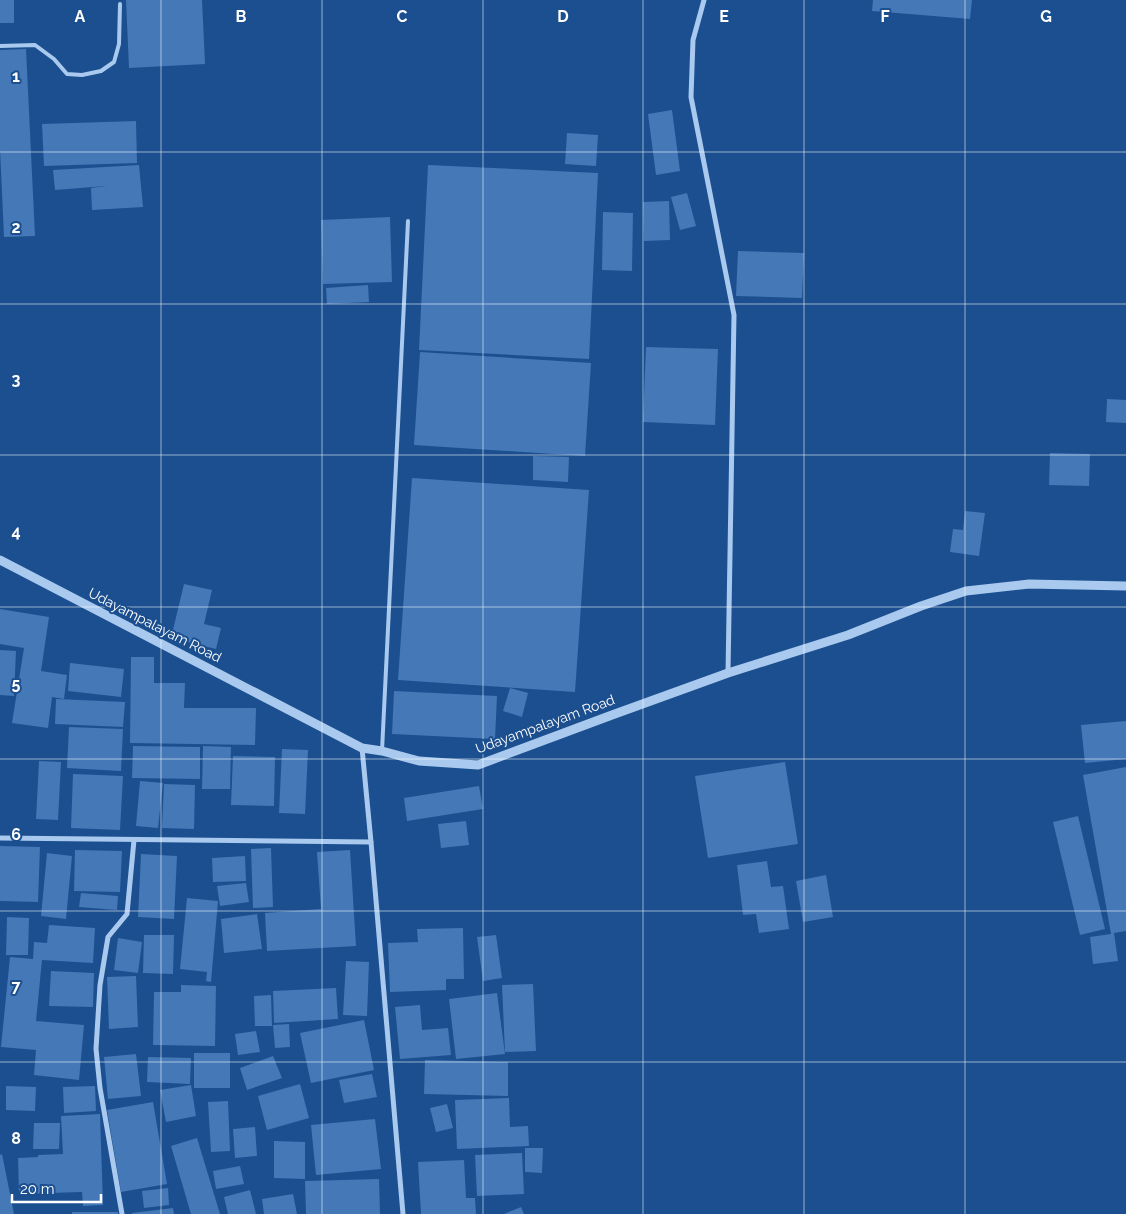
<svg xmlns="http://www.w3.org/2000/svg" width="1126" height="1214" font-family="Raleway,sans-serif">
<rect width="100%" height="100%" fill="#1b4f8f"/>
<g fill="#4478b7">
<rect x="0" y="0" width="14" height="23"/>
<polygon points="126,0 202,0 205,64 129,68"/>
<polygon points="873,0 972,0 970,19 872,11"/>
<polygon points="26,49 35,236 4,237 0,149 0,50"/>
<polygon points="672,110 680,171 656,175 648,114"/>
<polygon points="136,121 137,163 44,166 42,124"/>
<polygon points="567,133 598,135 596,166 565,164"/>
<polygon points="139,165 143,207 92,210 91,188 106,186 55,190 53,170"/>
<polygon points="428,165 598,173 589,359 419,350"/>
<polygon points="687,193 696,226 680,230 671,197"/>
<polygon points="669,201 670,240 644,241 643,202"/>
<polygon points="603,212 633,213 632,271 602,270"/>
<polygon points="390,217 392,282 323,284 321,220"/>
<polygon points="738,251 804,253 802,298 736,296"/>
<polygon points="368,285 369,302 327,304 326,288"/>
<polygon points="646,347 718,349 715,425 643,422"/>
<polygon points="420,352 591,363 585,456 414,445"/>
<polygon points="1107,399 1126,400 1126,423 1106,422"/>
<polygon points="1050,453 1090,454 1089,486 1049,485"/>
<polygon points="533,456 569,457 568,482 533,480"/>
<polygon points="412,478 589,490 575,692 398,680"/>
<polygon points="965,511 985,513 979,556 950,552 953,529 963,530"/>
<polygon points="184,584 212,590 204,624 221,628 216,649 171,638"/>
<polygon points="0,609 49,617 41,671 67,675 64,699 52,697 48,728 12,723 24,648 0,644"/>
<polygon points="0,650 16,651 14,696 0,695"/>
<polygon points="131,657 154,657 154,683 185,683 184,708 256,708 255,745 130,743"/>
<polygon points="70,663 124,669 121,697 68,691"/>
<polygon points="510,688 528,693 522,717 503,711"/>
<polygon points="394,691 497,696 495,739 392,734"/>
<polygon points="56,699 125,702 123,727 55,724"/>
<polygon points="1126,721 1126,759 1085,763 1081,725"/>
<polygon points="69,727 123,729 121,771 67,768"/>
<polygon points="133,746 200,747 200,779 132,778"/>
<polygon points="203,746 231,747 230,789 202,789"/>
<polygon points="282,749 308,750 305,814 279,813"/>
<polygon points="233,756 275,757 274,806 231,805"/>
<polygon points="39,761 61,762 58,820 36,819"/>
<polygon points="785,762 798,844 708,858 695,776"/>
<polygon points="1126,767 1126,931 1114,933 1118,961 1093,964 1090,937 1111,934 1083,775"/>
<polygon points="73,774 123,776 120,830 71,828"/>
<polygon points="140,781 163,783 158,828 136,826"/>
<polygon points="164,784 195,785 194,829 162,828"/>
<polygon points="479,786 483,809 407,821 404,798"/>
<polygon points="1078,816 1105,929 1080,935 1053,822"/>
<polygon points="466,821 469,845 441,848 438,824"/>
<polygon points="0,846 40,847 38,902 0,901"/>
<polygon points="271,848 273,907 253,908 251,849"/>
<polygon points="75,850 122,851 120,892 74,891"/>
<polygon points="350,850 356,946 267,951 265,913 321,909 317,852"/>
<polygon points="47,853 72,856 66,919 41,916"/>
<polygon points="141,854 177,856 174,919 138,917"/>
<polygon points="245,856 246,881 213,882 212,858"/>
<polygon points="767,861 771,887 783,886 789,929 759,933 756,914 743,915 737,865"/>
<polygon points="826,875 833,917 803,922 796,881"/>
<polygon points="246,883 249,902 220,906 217,886"/>
<polygon points="81,893 118,896 117,910 79,907"/>
<polygon points="187,898 218,901 211,982 206,981 207,972 180,969"/>
<polygon points="257,914 262,949 224,953 221,919"/>
<polygon points="7,917 29,918 28,955 6,955"/>
<polygon points="49,925 95,928 93,963 42,960 36,1021 84,1025 79,1080 34,1075 36,1050 1,1047 10,957 33,959 34,942 47,943"/>
<polygon points="463,928 464,979 446,979 446,990 390,992 388,943 418,942 417,929"/>
<polygon points="144,935 174,935 173,974 143,973"/>
<polygon points="496,935 502,978 483,981 477,937"/>
<polygon points="118,938 142,942 138,973 114,970"/>
<polygon points="346,961 369,962 367,1016 343,1015"/>
<polygon points="51,971 94,973 93,1007 49,1006"/>
<polygon points="136,976 138,1027 109,1029 107,977"/>
<polygon points="533,984 536,1051 505,1052 502,985"/>
<polygon points="181,985 216,986 215,1046 153,1045 154,992 181,992"/>
<polygon points="336,988 338,1019 274,1023 273,991"/>
<polygon points="497,993 505,1054 456,1059 449,999"/>
<polygon points="271,995 272,1026 255,1026 254,996"/>
<polygon points="420,1005 422,1030 448,1028 451,1055 400,1059 395,1007"/>
<polygon points="364,1020 374,1070 311,1083 300,1033"/>
<polygon points="289,1024 290,1047 275,1048 273,1025"/>
<polygon points="256,1031 260,1052 238,1055 235,1034"/>
<rect x="194" y="1053" width="36" height="35"/>
<polygon points="136,1054 141,1096 108,1099 104,1057"/>
<polygon points="273,1056 282,1078 247,1090 240,1068"/>
<polygon points="148,1057 191,1058 190,1084 147,1082"/>
<polygon points="425,1060 508,1062 508,1096 424,1094"/>
<polygon points="372,1074 377,1097 344,1103 339,1080"/>
<polygon points="300,1084 309,1118 267,1130 258,1096"/>
<polygon points="191,1085 196,1116 166,1122 160,1090"/>
<polygon points="6,1086 36,1087 35,1111 6,1110"/>
<polygon points="95,1086 96,1111 64,1113 63,1087"/>
<polygon points="509,1098 510,1127 528,1126 529,1146 457,1149 455,1100"/>
<polygon points="228,1101 230,1151 211,1152 208,1102"/>
<polygon points="153,1102 167,1184 121,1192 107,1110"/>
<polygon points="447,1104 453,1128 436,1132 430,1108"/>
<polygon points="100,1114 103,1205 83,1206 82,1192 19,1194 18,1158 38,1157 38,1155 63,1154 61,1116"/>
<polygon points="375,1119 381,1169 316,1175 311,1125"/>
<polygon points="34,1123 60,1123 59,1149 33,1149"/>
<polygon points="255,1127 257,1156 235,1158 233,1129"/>
<polygon points="197,1138 220,1214 191,1214 171,1146"/>
<polygon points="274,1141 305,1142 305,1179 274,1178"/>
<polygon points="525,1148 543,1148 542,1173 525,1172"/>
<polygon points="522,1153 524,1194 477,1196 475,1155"/>
<polygon points="2,1154 14,1214 0,1214 0,1155"/>
<polygon points="464,1160 466,1198 475,1198 476,1214 421,1214 418,1162"/>
<polygon points="240,1166 244,1184 216,1189 213,1171"/>
<polygon points="379,1179 380,1214 306,1214 305,1181"/>
<polygon points="168,1188 169,1205 144,1208 142,1191"/>
<polygon points="250,1190 256,1214 228,1214 224,1197"/>
<polygon points="293,1194 297,1214 264,1214 262,1199"/>
<polygon points="521,1207 524,1214 504,1214"/>
<polygon points="173,1208 174,1214 132,1214 132,1213"/>
<rect x="72" y="1212" width="46" height="2"/>
</g>
<g fill="none" stroke-linecap="round" stroke-linejoin="round">
<g stroke="#a9c9ee" stroke-width="4">
<polyline points="0,46 35,45 54,59 67,74 82,75 101,71 114,62 119,44 120,4"/>
<polyline points="382,751 408,221"/>
</g>
<g stroke="#a9c9ee" stroke-width="5">
<polyline points="704,0 693,40 691,97 734,315 728,673"/>
<polyline points="362,748 371,842 403,1214"/>
<polyline points="0,838 371,842"/>
<polyline points="122,1214 100,1088 96,1049 100,985 108,937 127,914 134,840"/>
</g>
<polyline stroke="#a9c9ee" stroke-width="9" points="0,560 362,748 382,751 419,761 478,765 612,715 728,673 848,635 921,606 966,591 1029,584 1126,586"/>
</g>
<path fill="none" stroke="#fff" stroke-width="1" stroke-opacity="0.55" d="M161 0V1214M322 0V1214M483 0V1214M643 0V1214M804 0V1214M965 0V1214M0 152H1126M0 304H1126M0 455H1126M0 607H1126M0 759H1126M0 911H1126M0 1062H1126"/>
<g text-anchor="middle" dominant-baseline="central" stroke-width="4" stroke-linejoin="round" paint-order="stroke">
<g font-size="14" fill="#fff" stroke="#1b4f8f">
<text transform="translate(155 625) rotate(27)">Udayampalayam Road</text>
<text transform="translate(545 724) rotate(-20)">Udayampalayam Road</text>
</g>
</g>
<g font-size="16" text-anchor="middle" font-weight="bold" fill="#fff" stroke="#1b4f8f" stroke-width="4" stroke-linejoin="round" paint-order="stroke">
<text x="80" y="22">A</text>
<text x="241" y="22">B</text>
<text x="402" y="22">C</text>
<text x="563" y="22">D</text>
<text x="724" y="22">E</text>
<text x="885" y="22">F</text>
<text x="1046" y="22">G</text>
<text x="16" y="82">1</text>
<text x="16" y="233">2</text>
<text x="16" y="385">3</text>
<text x="16" y="537">4</text>
<text x="16" y="689">5</text>
<text x="16" y="840">6</text>
<text x="16" y="992">7</text>
<text x="16" y="1144">8</text>
</g>
<path d="M12 1194v8h89v-8" fill="none" stroke="#ffffff" stroke-width="2.5"/>
<text x="20" y="1194" font-size="15" fill="#ffffff" stroke="#1b4f8f" stroke-width="4" paint-order="stroke">20 m</text>
</svg>
